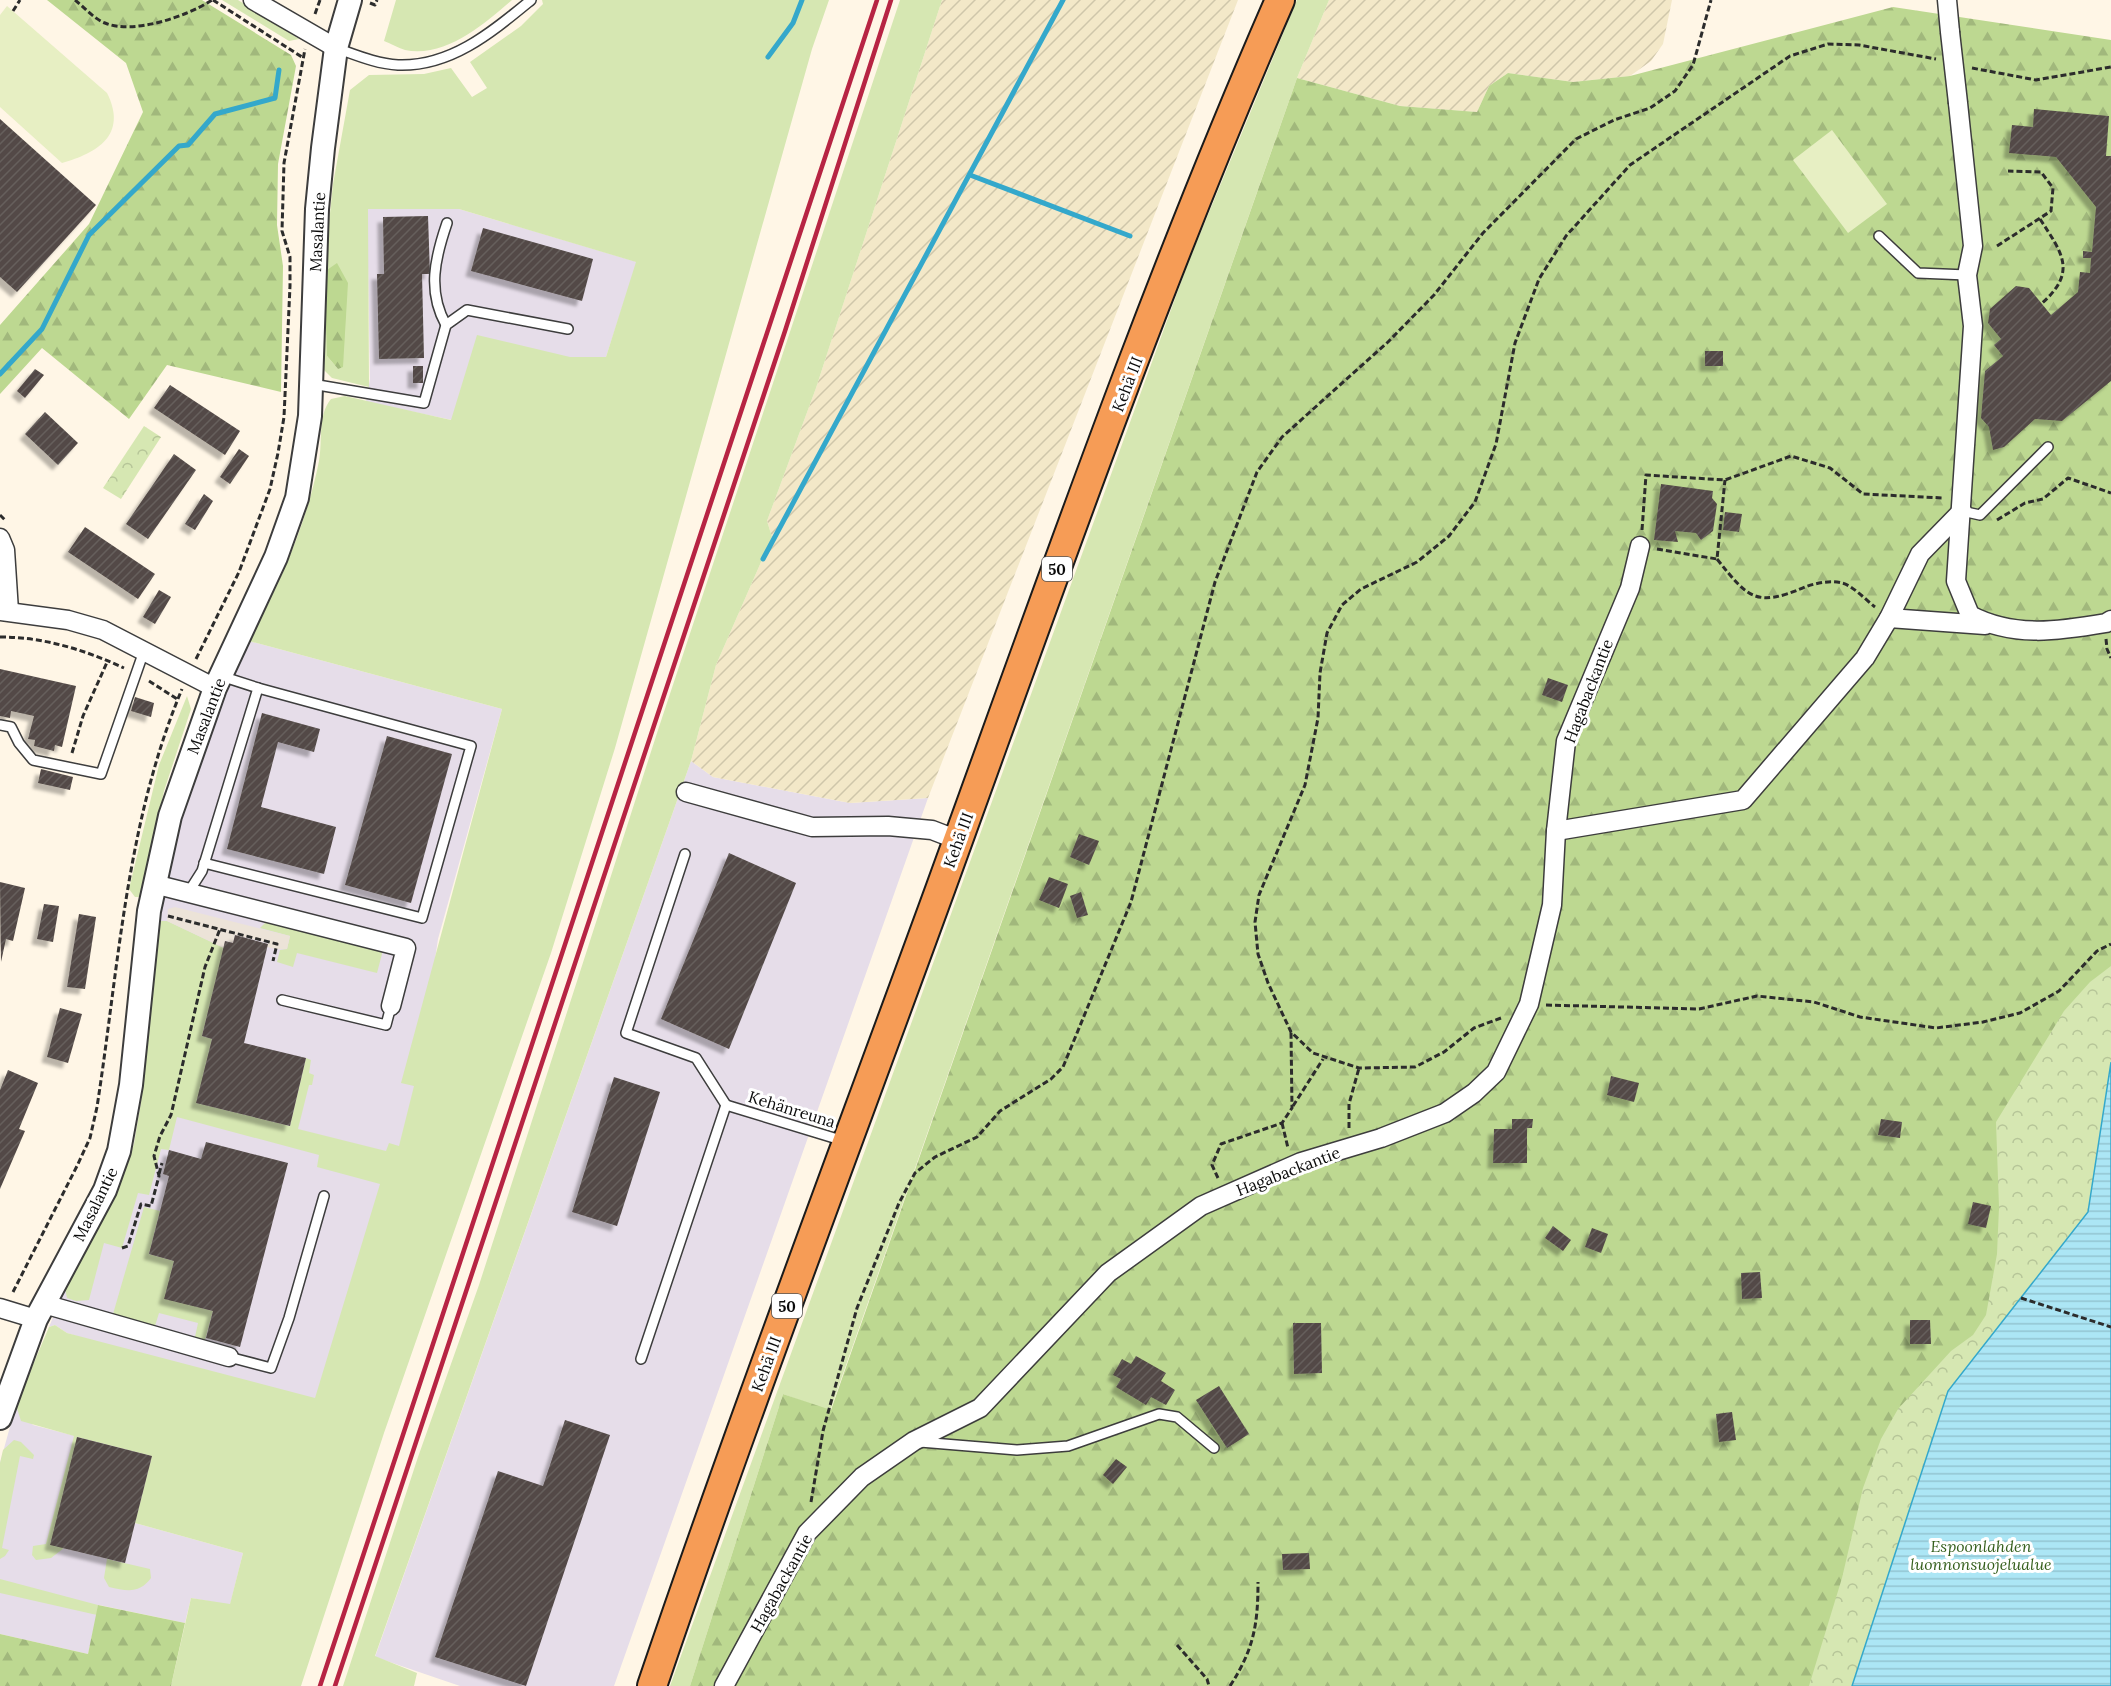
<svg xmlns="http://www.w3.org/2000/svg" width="2111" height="1686" font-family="Lora,serif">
<defs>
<pattern id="farmland-furrows" width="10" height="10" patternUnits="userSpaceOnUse" patternTransform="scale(1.5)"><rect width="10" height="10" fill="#f3e8c8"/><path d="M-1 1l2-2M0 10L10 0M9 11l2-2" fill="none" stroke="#cfc6aa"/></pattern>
<pattern id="forest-firs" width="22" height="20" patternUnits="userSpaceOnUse" patternTransform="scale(1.5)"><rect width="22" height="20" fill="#bdd891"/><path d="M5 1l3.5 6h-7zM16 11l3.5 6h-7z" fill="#a1b87c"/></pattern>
<pattern id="park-crowns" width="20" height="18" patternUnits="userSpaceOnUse" patternTransform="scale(1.5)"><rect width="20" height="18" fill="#d6e7b2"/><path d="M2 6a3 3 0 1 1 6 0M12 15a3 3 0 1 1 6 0" fill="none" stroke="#b6c598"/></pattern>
<pattern id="water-rules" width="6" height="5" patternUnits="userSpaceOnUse" patternTransform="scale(1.5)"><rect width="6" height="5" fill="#ace6f5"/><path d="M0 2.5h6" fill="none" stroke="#93c4d1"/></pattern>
<pattern id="building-hatch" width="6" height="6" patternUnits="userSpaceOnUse" patternTransform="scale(1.5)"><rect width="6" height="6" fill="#524946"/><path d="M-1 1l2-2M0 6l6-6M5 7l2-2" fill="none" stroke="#665f5c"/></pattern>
<filter id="shadow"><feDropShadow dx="-5.5" dy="5.5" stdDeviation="1.5" flood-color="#0004"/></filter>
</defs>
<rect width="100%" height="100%" fill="#fff6e6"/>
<g fill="#e6dde9">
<polygon points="367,209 459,209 637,262 606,357 570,357 452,420 366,402 370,379"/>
<polygon points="249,641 502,709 438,939 366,1427 67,1333 55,1325 49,1327 65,1288 119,1187 134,1144 141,1102 159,921 174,834 204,739"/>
<polygon points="691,761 713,777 850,803 928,798 614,1686 460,1686 375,1657"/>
<polygon points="16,1405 33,1425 152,1456 135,1523 243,1553 230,1605 191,1598 185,1623 99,1605 88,1654 0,1634 0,1463"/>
</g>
<g fill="url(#farmland-furrows)">
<polygon points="942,0 1238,0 928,798 850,803 713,777 691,761 716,665 772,537 767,521 816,388"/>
<polygon points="1329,0 1672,0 1663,44 1651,61 1630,76 1573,82 1508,73 1489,86 1477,112 1400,106 1297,78"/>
</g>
<g fill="#d6e7b2">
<polygon points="222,0 238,0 299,39 289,41"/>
<path d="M396 0H512C484 24 446 58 405 50 398 48 390 43 384 41Z"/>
<path d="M542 0H829L812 49 615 748 551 953 384 1433 301 1686H171L191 1598 230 1604 243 1553 135 1523 152 1456 77 1437 64 1548 51 1558 36 1560 32 1555 33 1546 46 1544 74 1436 21 1421 16 1405 49 1327 55 1325 67 1333 315 1398 380 1184 317 1167 319 1155 177 1117 169 1150 161 1149 149 1195 138 1193 122 1248 104 1243 89 1300 76 1301 67 1298 65 1288 119 1187 134 1144 141 1102 159 921H167L224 948 202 1036 212 1039 197 1103 290 1126 306 1058 311 1060 309 1073 314 1075 312 1085H309L298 1129 386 1151 389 1143 399 1146 414 1086 401 1083 502 709 249 641C280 583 306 526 319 461 323 440 317 416 331 399L345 396 451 420 477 335 570 357H606L636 262 459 209H368L369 387 332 378 323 369 325 277 327 356 338 369 324 272 333 184 350 90 369 75 424 74 451 68 472 97 487 88 470 62 521 26 543 4Z"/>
<polygon points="900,0 942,0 816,388 767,521 772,537 716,665 691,761 375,1656 417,1673 414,1686 343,1686 418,1457 479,1285 658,730"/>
<polygon points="1297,0 1329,0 1297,78 830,1411 783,1394 690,1686 670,1686 1188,263"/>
<polygon points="187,696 191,709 164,791 141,897 135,897 129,889 159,765"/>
<polygon points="276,922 383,950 377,973 297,953 293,967 277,962 280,950 287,949 290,936 260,928 265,923"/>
<polygon points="144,1207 160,1211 149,1254 174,1261 165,1298 213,1311 205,1340 195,1337 198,1323 159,1313 155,1326 113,1314"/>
<polygon points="14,1440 21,1442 34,1455 33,1459 20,1456 2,1548 9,1550 5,1556 0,1559 0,1463 3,1450"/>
<path d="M107 1559 150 1569 151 1578C139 1594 127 1591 109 1587L104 1578Z"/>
<polygon points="0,1579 98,1605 97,1615 0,1593"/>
</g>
<g fill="url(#forest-firs)">
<polygon points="47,0 202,0 291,55 296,66 278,164 277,225 283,266 281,392 167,365 129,419 42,348 0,394 0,325 89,224 143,112 126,63"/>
<polygon points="1893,7 2111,40 2111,1062 1852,1686 690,1686 783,1394 831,1410 1297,78 1400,106 1477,112 1489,86 1508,73 1573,82 1630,76"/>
<polygon points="337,263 348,283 343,367 338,369 327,356 324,272"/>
<polygon points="98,1605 185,1623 171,1686 0,1686 0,1634 88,1654"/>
</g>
<g fill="url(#park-crowns)">
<polygon points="144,426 161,437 121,499 103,488"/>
<polygon points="2111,966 2111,1686 1809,1686 1842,1578 1863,1488 1881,1439 1898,1409 1951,1351 1973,1335 1986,1315 1997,1254 1999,1207 1996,1122 2064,1011 2090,982"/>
</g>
<g fill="#e7efc3">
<path d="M7 6 107 93C128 135 97 153 62 163L0 107V15Z"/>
<polygon points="1832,130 1887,204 1848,233 1793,160"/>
</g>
<polygon fill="#ece3d8" points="175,907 290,936 287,949 276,949 267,947 268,943 235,935 233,943 225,941 224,948 167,921 168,909"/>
<polygon fill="url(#water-rules)" stroke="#34a8cb" stroke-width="1.5" points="2111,1062 2111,1686 1852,1686 1948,1391 2088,1212"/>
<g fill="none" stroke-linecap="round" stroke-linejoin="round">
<g stroke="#34a8cb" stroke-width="5">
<polyline points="768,57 793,23 802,0"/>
<polyline points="970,175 1130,236"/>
<polyline points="0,374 42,329 89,235 179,146 188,145 215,114 275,98 279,70"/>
<polyline points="763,559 1063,0"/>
</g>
</g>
<g fill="url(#building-hatch)" filter="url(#shadow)">
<polygon points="2034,109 2109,116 2106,156 2111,156 2111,381 2062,421 2035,419 2004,447 1993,450 1989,427 1981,418 1985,371 2003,356 1994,345 2001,339 1988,323 1990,309 2016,286 2029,288 2051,315 2078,292 2080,272 2090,273 2091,258 2083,258 2083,251 2092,252 2096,207 2056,157 2009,153 2012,125 2033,127"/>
<polygon points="0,119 96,205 17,292 0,277"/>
<polygon points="428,216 430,274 422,274 424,358 379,359 377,274 384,274 383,217"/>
<polygon points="483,228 593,259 582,301 471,271"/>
<rect x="1705" y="351" width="18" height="15"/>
<rect x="413" y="366" width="10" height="17"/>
<polygon points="35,369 44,375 25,398 17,391"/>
<polygon points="170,385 240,431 225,455 154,408"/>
<polygon points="45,412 78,443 58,465 25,434"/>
<polygon points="239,449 249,456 230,484 220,477"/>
<polygon points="174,454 196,470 148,539 126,524"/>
<polygon points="1661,484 1713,491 1712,498 1717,504 1713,531 1701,540 1696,533 1675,531 1678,542 1654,540"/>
<polygon points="204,494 213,501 195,530 185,524"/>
<polygon points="1725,512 1742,514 1739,532 1723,530"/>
<polygon points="85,527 155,574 138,599 68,552"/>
<polygon points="159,590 171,597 155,624 143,617"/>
<polygon points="0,669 76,686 62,747 55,745 54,751 34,746 35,740 28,739 34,716 11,711 10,718 0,716"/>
<polygon points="1548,678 1568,685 1562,702 1542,695"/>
<polygon points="135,697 154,703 151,717 131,711"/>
<polygon points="262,713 320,729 314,752 278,742 261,807 336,827 324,874 227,849"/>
<polygon points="387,736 452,754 411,903 345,885"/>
<polygon points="41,769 73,777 70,790 38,783"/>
<polygon points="1079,834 1099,841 1089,865 1070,857"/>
<polygon points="729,853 796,883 729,1049 661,1019"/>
<polygon points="1049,877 1068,884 1059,908 1039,900"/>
<polygon points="0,882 25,888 13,941 6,939 1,962"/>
<polygon points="1081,892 1088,915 1077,918 1070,896"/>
<polygon points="44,904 59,906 53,942 37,939"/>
<polygon points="79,914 96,917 85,989 67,987"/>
<polygon points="235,935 268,944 244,1043 306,1058 290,1126 196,1103 212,1039 202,1036 225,941 233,943"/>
<polygon points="60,1008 82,1014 68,1063 47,1057"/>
<polygon points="8,1070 38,1083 19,1129 25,1131 0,1189 0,1090"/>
<polygon points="1611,1076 1639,1083 1634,1102 1607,1095"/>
<polygon points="614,1077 660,1092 617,1226 572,1212"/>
<polygon points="1512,1119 1533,1119 1532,1128 1527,1128 1527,1163 1493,1163 1494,1129 1512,1129"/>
<polygon points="1881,1119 1902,1122 1900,1138 1878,1135"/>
<polygon points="206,1142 288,1163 240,1347 206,1338 213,1311 164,1299 174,1261 149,1254 169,1176 163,1174 169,1150 201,1159"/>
<polygon points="1973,1202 1991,1206 1986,1228 1968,1224"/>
<polygon points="1553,1226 1571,1240 1563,1251 1545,1238"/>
<polygon points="1592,1228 1608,1234 1601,1253 1585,1247"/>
<polygon points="1760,1272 1762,1298 1742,1299 1741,1273"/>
<polygon points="1910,1320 1930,1320 1931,1344 1910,1344"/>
<polygon points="1293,1323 1321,1323 1322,1373 1294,1374"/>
<polygon points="1136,1356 1166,1373 1161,1381 1175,1390 1166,1405 1151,1397 1146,1405 1116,1387 1121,1379 1113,1375 1122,1359 1131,1364"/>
<polygon points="1219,1386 1249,1434 1227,1448 1196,1400"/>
<polygon points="1732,1412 1736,1440 1719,1442 1716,1414"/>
<polygon points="565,1420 610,1435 526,1686 435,1657 498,1471 543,1486"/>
<polygon points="77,1437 152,1456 125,1563 50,1545"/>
<polygon points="1116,1459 1127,1467 1113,1484 1103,1475"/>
<polygon points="1309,1553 1310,1569 1283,1570 1282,1554"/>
</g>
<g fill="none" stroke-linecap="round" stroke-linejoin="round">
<defs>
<g id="service">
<path d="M336 48C356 55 377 64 398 65 451 67 492 32 531 0"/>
<polyline points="1879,236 1918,273 1967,275"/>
<path d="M446 325C427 291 435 258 447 223"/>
<polyline points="312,384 424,403 446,325 467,310 568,329"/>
<polyline points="1962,511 1980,515 2048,447"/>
<polyline points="0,725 11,727 19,743 33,760 101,774 144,651"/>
<polyline points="685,854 626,1033 696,1058 726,1105"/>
<polyline points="204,863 422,918 471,746 258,688"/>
<polyline points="188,893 202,871 258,688 221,676"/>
<polyline points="282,1000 386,1025 391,1006"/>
<polyline points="726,1105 844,1141"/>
<polyline points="229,1357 271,1368 289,1318 324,1196"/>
<polyline points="641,1359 726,1105"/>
<polyline points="920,1442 1017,1450 1068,1446 1159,1414 1177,1417 1214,1448"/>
</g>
<g id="minor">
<polyline points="253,0 336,48"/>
<polyline points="1947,0 1950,32"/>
<path d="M1958 103 1973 246 1967 275 1973 326 1956 581 1970 615C2014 638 2059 631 2106 623L2111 620"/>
<polyline points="0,538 5,550 9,611"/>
<polyline points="0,611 68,620 103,630 215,688"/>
<polyline points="1889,618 1985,625"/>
<polyline points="686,792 812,827 888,826 932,830 958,840"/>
<polyline points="1556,831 1743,800 1865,658 1889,618 1920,554 1962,511"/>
<polyline points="154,884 406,948 391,1006"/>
<polyline points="44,1304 229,1357"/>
<polyline points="0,1308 36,1319"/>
<polyline points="724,1686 807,1533 862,1477 914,1441 980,1408 1108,1273 1201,1206 1301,1162 1381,1138 1445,1113 1474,1093 1496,1072 1529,1004 1552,905 1556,831 1566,741 1630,588 1640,546"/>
</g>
<polyline id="tertiary" points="0,1418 36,1319 105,1190 119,1151 131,1085 149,911 170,816 215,688 276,557 297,498 310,416 317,209 323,148 336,48 350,0"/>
<path id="trunk" d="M652 1686C743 1418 844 1153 941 887 1049 590 1153 290 1280 0"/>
</defs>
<use href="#service" stroke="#3d3d3d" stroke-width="12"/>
<use href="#minor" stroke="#3d3d3d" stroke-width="21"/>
<use href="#tertiary" stroke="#3d3d3d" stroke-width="26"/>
<use href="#trunk" stroke="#1b1b1b" stroke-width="32"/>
<g stroke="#2c2c2c" stroke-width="3" stroke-dasharray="6 3" stroke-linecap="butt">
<path d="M75 0C84 7 94 19 105 23 133 35 188 16 212 0"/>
<polyline points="213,0 302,57"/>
<polyline points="370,3 375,5 377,0"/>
<polyline points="13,11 20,0"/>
<polyline points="315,14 320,0"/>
<polyline points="1972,68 2036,80 2111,67"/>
<path d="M2040 219C2062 253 2078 272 2041 304"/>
<polyline points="1997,246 2051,211 2053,188 2041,172 2008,171"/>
<polyline points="0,515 6,521"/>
<polyline points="1997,520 2025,503 2043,499 2068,478 2111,493"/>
<polyline points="1642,530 1646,475 1725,480 1791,456 1830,468 1863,494 1944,498"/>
<polyline points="1657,549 1717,559 1725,480"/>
<path d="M1717 559C1748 598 1756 608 1805 587 1816 583 1830 580 1842 583 1852 585 1866 600 1875 607"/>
<path d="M0 637C44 637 85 650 124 668"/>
<polyline points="2106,639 2107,649 2111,658"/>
<polyline points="196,659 239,572 270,489 278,453 284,417 290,286 290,257 282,231 284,163 305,49"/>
<polyline points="149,681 177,699"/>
<polyline points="72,753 83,716 108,660"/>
<polyline points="168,916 277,944 273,961"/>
<polyline points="1546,1005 1699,1009 1757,996 1814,1002 1860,1017 1936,1028 1983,1022 2020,1013 2059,991 2097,951 2111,944"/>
<polyline points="1501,1018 1474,1028 1444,1052 1415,1067 1359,1068 1313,1053 1291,1032 1268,983 1258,954 1255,922 1259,895 1305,785 1318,718 1320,673 1327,633 1342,605 1361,589 1417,562 1449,536 1475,502 1496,444 1515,343 1539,279 1566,236 1630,165 1790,56 1828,44 1859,45 1936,59"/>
<polyline points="1293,1106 1323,1059"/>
<polyline points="1282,1123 1288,1148"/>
<polyline points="1349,1128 1349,1104 1359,1068"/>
<polyline points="159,1174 162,1163"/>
<polyline points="1218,1178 1212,1165 1221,1144 1282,1123 1292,1108 1291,1032"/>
<polyline points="122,1248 128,1246 141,1204 151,1206 159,1176 154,1156 160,1136 171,1115 205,967 220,929"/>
<path d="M13 1292 77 1166 90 1138 97 1107C119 965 126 823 182 689"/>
<polyline points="2021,1298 2111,1327"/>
<polyline points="811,1502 823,1431 857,1308 899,1203 915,1173 935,1157 977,1137 1000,1111 1051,1079 1063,1067 1131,902 1215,582 1257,472 1282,437 1388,342 1434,295 1483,233 1576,139 1614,120 1650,108 1675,91 1693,65 1711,0"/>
<polyline points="1177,1645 1207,1679 1209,1686"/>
<path d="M1230 1686C1254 1649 1258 1624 1258 1582"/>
</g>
<use href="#service" stroke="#fff" stroke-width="9"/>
<use href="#minor" stroke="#fff" stroke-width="18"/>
<use href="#tertiary" stroke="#fff" stroke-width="22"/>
<use href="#trunk" stroke="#f69c56" stroke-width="28"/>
<g stroke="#b72443" stroke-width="4.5">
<polyline points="320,1686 877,0"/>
<polyline points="335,1686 785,331 891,0"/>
</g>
<defs>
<polyline id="minor-bridge" points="1950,32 1958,103"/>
</defs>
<use href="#minor-bridge" stroke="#3d3d3d" stroke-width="21" stroke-linecap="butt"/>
<use href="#minor-bridge" stroke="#fff" stroke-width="18"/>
</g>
<g text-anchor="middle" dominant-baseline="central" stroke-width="6" stroke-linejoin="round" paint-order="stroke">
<g fill="#fff" stroke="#545454" stroke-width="1.5">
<rect x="1042" y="557" width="30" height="24" rx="4.5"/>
<rect x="772" y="1294" width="30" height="24" rx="4.5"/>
</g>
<g font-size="15" font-weight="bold" fill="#0a0a0a">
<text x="1057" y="569">50</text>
<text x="787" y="1306">50</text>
</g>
<g font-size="16" fill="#0a0a0a" stroke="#fff">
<text transform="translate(317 232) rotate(-87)">Masalantie</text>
<text transform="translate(1127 384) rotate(-69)">Kehä III</text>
<text transform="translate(1588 691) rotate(-69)">Hagabackantie</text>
<text transform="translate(206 716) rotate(-69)">Masalantie</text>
<text transform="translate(958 840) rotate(-70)">Kehä III</text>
<text transform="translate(792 1109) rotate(17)">Kehänreuna</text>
<text transform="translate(1288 1171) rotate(-21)">Hagabackantie</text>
<text transform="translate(95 1204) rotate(-64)">Masalantie</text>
<text transform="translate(766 1364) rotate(-70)">Kehä III</text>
<text transform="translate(781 1583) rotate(-61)">Hagabackantie</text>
</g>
<g font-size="16" font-style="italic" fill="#355f1c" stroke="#fff">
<text x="1981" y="1546">Espoonlahden<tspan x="1981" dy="18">luonnonsuojelualue</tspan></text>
</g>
</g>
</svg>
